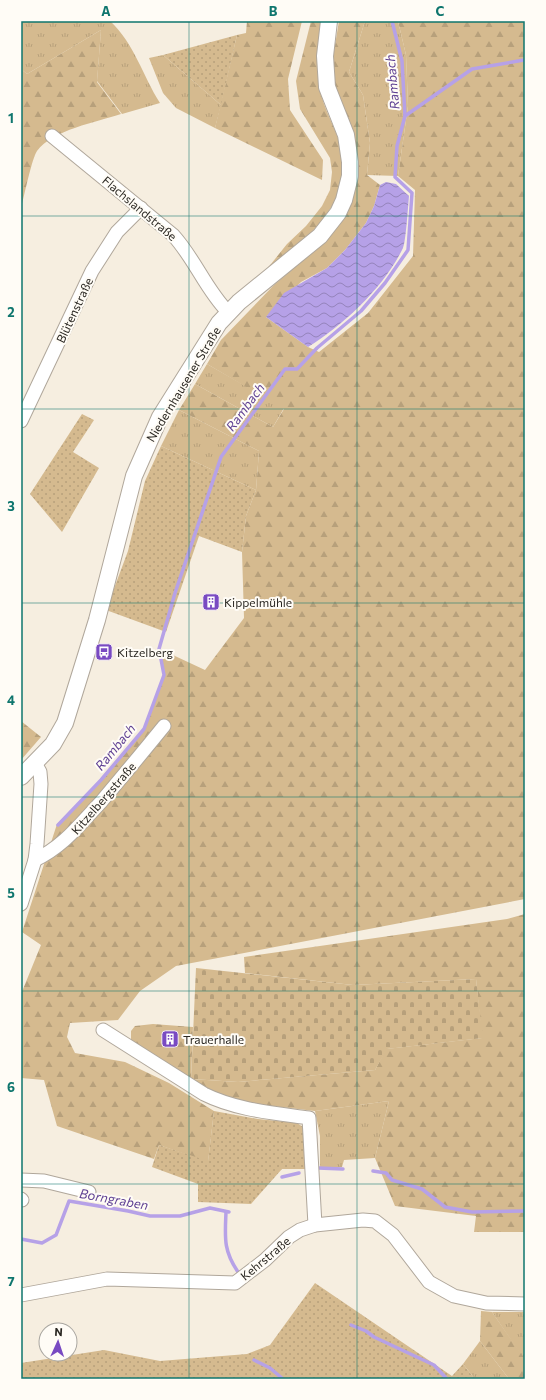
<svg xmlns="http://www.w3.org/2000/svg" width="546" height="1400" font-family="Commissioner,sans-serif">
<defs>
<pattern id="grass-tufts" width="24" height="20" patternUnits="userSpaceOnUse"><rect width="24" height="20" fill="#d5ba8f"/><path d="M3 7l-1-3M5 7V3M7 7l1-3M15 17l-1-3M17 17v-4M19 17l1-3" fill="none" stroke="#b7a07b"/></pattern>
<pattern id="forest-firs" width="22" height="20" patternUnits="userSpaceOnUse"><rect width="22" height="20" fill="#d5ba8f"/><path d="M5 1l3.5 6h-7zM16 11l3.5 6h-7z" fill="#b7a07b"/></pattern>
<pattern id="cemetery-stones" width="16" height="16" patternUnits="userSpaceOnUse"><rect width="16" height="16" fill="#d5ba8f"/><path d="M2 7V4a2 2 0 0 1 4 0v3zM10 15v-3a2 2 0 0 1 4 0v3z" fill="#b7a07b"/></pattern>
<pattern id="garden-dots" width="8" height="8" patternUnits="userSpaceOnUse"><rect width="8" height="8" fill="#d5ba8f"/><path d="M2 2h.1M6 6h.1" fill="none" stroke="#b7a07b" stroke-width="1.8" stroke-linecap="round"/></pattern>
<pattern id="water-waves" width="16" height="10" patternUnits="userSpaceOnUse"><rect width="16" height="10" fill="#b6a1e7"/><path d="M0 5q4-4 8 0t8 0" fill="none" stroke="#9483bb"/></pattern>
</defs>
<rect width="100%" height="100%" fill="#f6eee0"/>
<g fill="url(#grass-tufts)">
<path d="M21 21H110C134 43 143 76 160 103L122 114 97 81 101 30 27 74 21 69Z"/>
<polygon points="365,21 398,21 406,55 408,106 398,176 367,175 370,143 363,95 349,72"/>
<polygon points="163,55 221,105 215,128 176,108 163,93 149,58"/>
<polygon points="207,364 284,408 273,427 195,384"/>
<polygon points="179,410 259,451 256,490 161,446"/>
<polygon points="389,1101 375,1158 344,1160 342,1167 320,1168 320,1136 315,1111"/>
<polygon points="492,1312 525,1312 525,1359 524,1359"/>
<polygon points="480,1341 509,1379 475,1379 463,1364"/>
</g>
<g fill="url(#forest-firs)">
<polygon points="247,21 302,21 288,79 290,110 323,160 322,180 215,128 237,35 246,33"/>
<path d="M311 21H323C323 40 318 71 320 88 323 110 337 128 341 149 354 204 305 239 269 271L267 269 287 244 306 226 322 206 330 190 332 172 330 158 300 109 296 81Z"/>
<polygon points="339,21 365,21 349,72 363,95 370,143 367,175 380,185 374,206 366,223 345,250 327,268 301,282 266,317 308,347 319,352 368,313 413,256 415,190 398,176 408,106 406,55 398,21 525,21 525,899 176,966 140,991 118,1020 70,1023 67,1037 75,1053 125,1062 169,1083 214,1111 208,1162 159,1145 154,1159 57,1126 44,1080 21,1078 21,994 41,945 22,932 57,824 102,780 145,729 165,674 160,649 205,670 244,618 242,552 246,516 256,490 259,451 179,410 195,384 273,427 284,409 207,364 221,340 273,286 325,241 353,188 334,77 333,57"/>
<path d="M101 30 97 82 121 114C97 122 52 130 37 151 32 158 24 197 21 208V69L27 74Z"/>
<polygon points="21,721 41,737 21,760"/>
<polygon points="525,914 525,1232 474,1232 476,1216 395,1206 375,1158 389,1101 315,1111 220,1100 131,1043 131,1031 135,1026 153,1024 193,1027 191,1079 238,1082 375,1070 386,1049 482,1038 476,979 353,985 245,973 244,957 507,919"/>
<polygon points="481,1311 492,1312 525,1359 525,1379 509,1379 480,1341"/>
</g>
<polygon fill="url(#cemetery-stones)" points="196,968 353,985 476,979 483,1038 387,1049 375,1070 238,1082 191,1079"/>
<g fill="url(#garden-dots)">
<polygon points="237,35 221,105 163,55"/>
<polygon points="82,414 94,420 73,452 99,468 62,532 30,494"/>
<polygon points="161,446 256,490 246,516 242,552 199,536 166,632 106,610 128,551 145,481"/>
<polygon points="214,1111 258,1119 297,1123 303,1127 305,1132 307,1169 282,1169 251,1204 198,1202 198,1184 152,1167 159,1145 208,1161"/>
<polygon points="315,1283 452,1376 463,1364 475,1379 21,1379 21,1363 104,1350 160,1361 247,1354 270,1345"/>
</g>
<path fill="url(#water-waves)" d="M386 182 396 184 409 196C408 206 406 241 403 248 384 287 344 325 308 347L266 317 284 293 327 268 345 250 366 223 374 206 380 185Z"/>
<g fill="none" stroke-linecap="round" stroke-linejoin="round">
<g stroke="#b6a1e7" stroke-width="3.5">
<polyline points="405,116 472,69 524,60"/>
<polyline points="58,825 101,780 144,729 164,675 159,649 175,593 221,457 285,369 297,369 317,348 361,311 385,283 408,250 412,193 395,177 397,146 405,116 402,61 392,21"/>
<polyline points="318,1168 343,1169"/>
<polyline points="373,1171 386,1173 392,1180 422,1189 445,1207 472,1212 525,1211"/>
<polyline points="282,1177 299,1173"/>
<path d="M226 1212C225 1237 223 1250 238 1272"/>
<polyline points="21,1239 42,1243 56,1235 69,1201 128,1211 150,1216 180,1216 210,1208 229,1212"/>
<polyline points="351,1325 366,1331 374,1337 434,1365 447,1379"/>
<polyline points="254,1360 270,1368 283,1379"/>
</g>
<defs>
<g id="minor">
<path d="M52 136 173 235C195 259 206 290 228 312"/>
<polyline points="21,421 92,271 117,232 141,208"/>
<path d="M35 860C64 846 79 825 101 802 122 777 143 752 164 726"/>
<polyline points="21,904 35,860 37,844 41,784 40,772 35,763"/>
<path d="M103 1030 204 1094C236 1110 274 1113 309 1118L315 1225"/>
<polyline points="21,1180 44,1181 89,1192"/>
<polyline points="21,1199 22,1200"/>
<polyline points="21,1295 107,1279 235,1283 265,1260 289,1237 300,1230 315,1225 363,1220 375,1221 393,1235 429,1282 454,1296 486,1303 525,1304"/>
</g>
<polyline id="major" points="21,777 53,744 65,723 97,620 134,476 160,417 219,323 239,302 320,236 338,213 344,200 350,176 350,162 346,135 327,87 325,56 329,21"/>
</defs>
<use href="#minor" stroke="#b0a79b" stroke-width="15"/>
<use href="#major" stroke="#b0a79b" stroke-width="18"/>
<use href="#minor" stroke="#fff" stroke-width="13"/>
<use href="#major" stroke="#fff" stroke-width="16"/>
</g>
<path fill="none" stroke="#0f766e" stroke-width="1" stroke-opacity="0.55" d="M189 21V1379M357 21V1379M21 216H525M21 409H525M21 603H525M21 797H525M21 991H525M21 1184H525"/>
<defs>
<symbol id="building-square" viewBox="-11 -11 22 22"><rect x="-9" y="-9" width="18" height="18" rx="4" fill="#794ac2" stroke="#fffcf6"/><path d="M-4-6H4V6H1V3H-1V6H-4ZM-2.5-4.3h1.7v1.8h-1.7ZM.8-4.3h1.7v1.8H.8ZM-2.5-1h1.7V.8h-1.7ZM.8-1h1.7V.8H.8Z" fill="#fff"/></symbol>
<symbol id="bus-square" viewBox="-11 -11 22 22"><rect x="-9" y="-9" width="18" height="18" rx="4" fill="#794ac2" stroke="#fffcf6"/><path d="M-5-6H5V4H4V6H2V4H-2V6H-4V4H-5ZM-3.5-4V0h7V-4ZM-3.5 1.2v1.5H-2V1.2ZM2 1.2v1.5H3.5V1.2Z" fill="#fff"/></symbol>
</defs>
<g fill-rule="evenodd">
<use href="#building-square" x="201" y="592" width="20" height="20"/>
<use href="#bus-square" x="94" y="642" width="20" height="20"/>
<use href="#building-square" x="160" y="1029" width="20" height="20"/>
</g>
<g text-anchor="middle" dominant-baseline="central" stroke-width="4" stroke-linejoin="round" paint-order="stroke">
<g font-size="12" fill="#2a2722" stroke="#fffcf6">
<text transform="translate(140 208) rotate(40)">Flachslandstraße</text>
<text transform="translate(74 310) rotate(-65)">Blütenstraße</text>
<text transform="translate(183 384) rotate(-59)">Niedernhausener Straße</text>
<text transform="translate(103 798) rotate(-49)">Kitzelbergstraße</text>
<text transform="translate(265 1258) rotate(-40)">Kehrstraße</text>
</g>
<g font-size="12" fill="#2a2722" stroke="#fffcf6" text-anchor="start">
<text x="224" y="602">Kippelmühle</text>
<text x="117" y="652">Kitzelberg</text>
<text x="183" y="1039">Trauerhalle</text>
</g>
<g font-size="13" font-style="italic" fill="#604294" stroke="#fffcf6">
<text transform="translate(392 82) rotate(-95)">Rambach</text>
<text transform="translate(245 407) rotate(-54)">Rambach</text>
<text transform="translate(115 747) rotate(-51)">Rambach</text>
<text transform="translate(114 1199) rotate(10)">Borngraben</text>
</g>
</g>
<rect width="546" height="1400" fill="none" stroke="#fffcf6" stroke-width="44"/>
<g transform="translate(58 1342) rotate(3)"><circle r="19" fill="#fffcf6" stroke="#aaa7a1"/>
<path d="M0-3L7 15L0 10L-7 15Z" fill="#794ac2"/>
<text y="-6" font-size="11" font-weight="bold" text-anchor="middle" fill="#2a2722">N</text>
</g>
<rect x="22" y="22" width="502" height="1356" fill="none" stroke="#0f766e" stroke-width="1.5"/>
<g font-size="13" text-anchor="middle" font-weight="bold" fill="#0f766e">
<text x="106" y="16">A</text>
<text x="273" y="16">B</text>
<text x="440" y="16">C</text>
<text x="11" y="123">1</text>
<text x="11" y="317">2</text>
<text x="11" y="511">3</text>
<text x="11" y="705">4</text>
<text x="11" y="898">5</text>
<text x="11" y="1092">6</text>
<text x="11" y="1286">7</text>
</g>
</svg>
